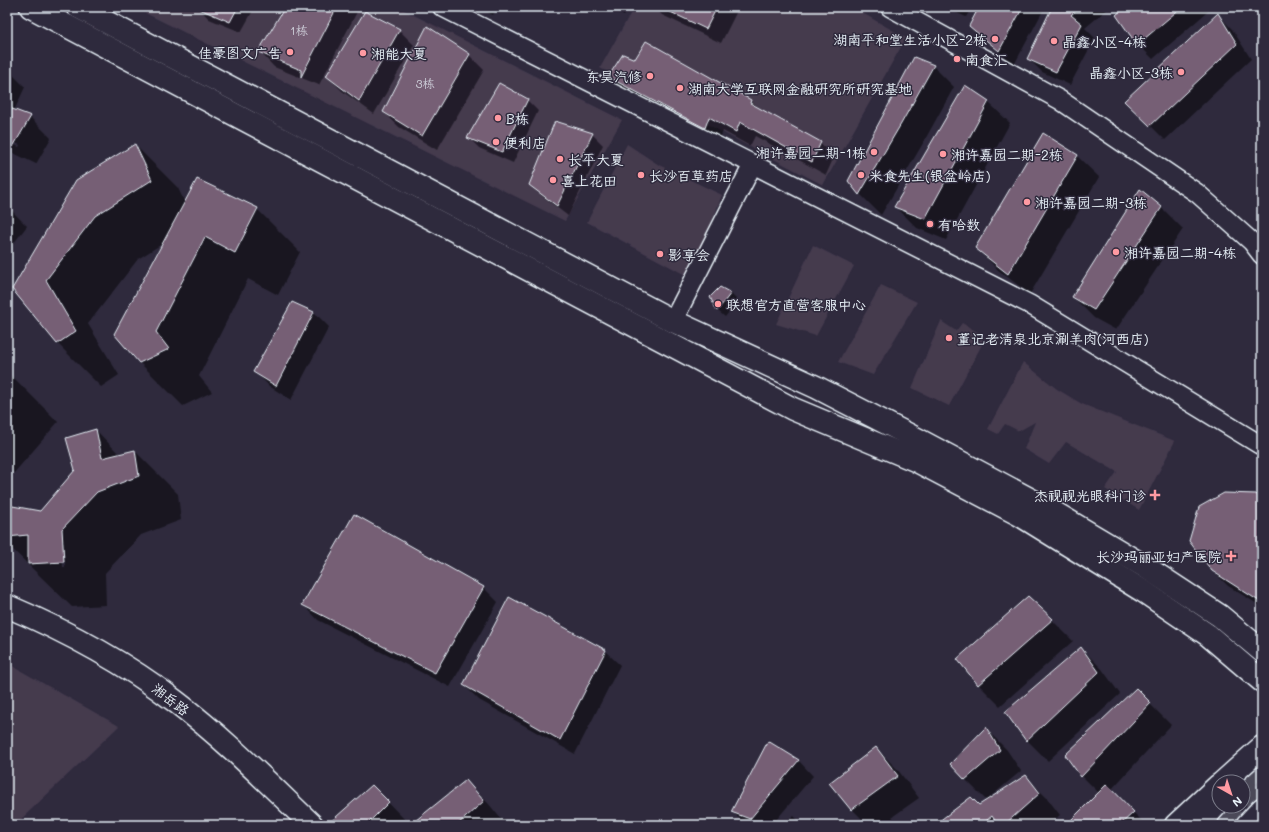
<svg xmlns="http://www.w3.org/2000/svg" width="1269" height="832" font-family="Mali,'LXGW WenKai TC',sans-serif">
<rect width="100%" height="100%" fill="#2f2a3d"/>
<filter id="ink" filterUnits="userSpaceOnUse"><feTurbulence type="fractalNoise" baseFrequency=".025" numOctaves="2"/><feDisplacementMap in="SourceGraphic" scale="8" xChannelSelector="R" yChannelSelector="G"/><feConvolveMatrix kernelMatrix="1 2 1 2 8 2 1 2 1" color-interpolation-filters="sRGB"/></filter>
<g filter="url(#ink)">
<g fill="#443a4e">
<polygon points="133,7 398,7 622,120 565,221"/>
<polygon points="634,7 852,7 906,38 823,185 600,68"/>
<polygon points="627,144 659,165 722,195 691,278 587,222"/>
<polygon points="813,245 854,266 816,336 776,324"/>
<polygon points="881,285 917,302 873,375 838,362"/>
<polygon points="941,321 956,331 962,323 986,337 949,406 912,388"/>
<polygon points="1023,362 1057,389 1082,404 1175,441 1139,510 1105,489 1117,472 1066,442 1049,464 1024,449 1035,422 1019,431 1005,424 998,434 988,429"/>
<polygon points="7,663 119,726 15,825 7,825"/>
</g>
<g fill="#0007" fill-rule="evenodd">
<polygon points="198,7 255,7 241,32 209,19"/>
<polygon points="286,7 354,7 358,10 319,85 274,67 260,52"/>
<polygon points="478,7 497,7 493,15"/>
<polygon points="608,7 629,7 624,16"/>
<polygon points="654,7 739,7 721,43 662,15"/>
<polygon points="944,7 972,7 966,17"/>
<polygon points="981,7 1045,7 1014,65 985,40 970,26"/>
<polygon points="1053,7 1110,7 1085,28 1095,38 1070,85 1042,72 1028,58"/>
<polygon points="1127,7 1213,7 1153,59 1138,44 1117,15"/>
<polygon points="1218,15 1232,29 1251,59 1165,140 1126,101"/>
<polygon points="399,30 414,45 374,114 342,91 327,76"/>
<polygon points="646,42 751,101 759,109 820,143 834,157 826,175 755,136 750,146 723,131 719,141 623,90 610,77 636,60"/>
<polygon points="469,55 484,70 437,150 399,127 384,112"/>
<polygon points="933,66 954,87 922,145 881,215 860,194 849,181"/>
<polygon points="7,69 25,87 14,111 30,117 51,138 36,164 7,150 7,141 19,147 20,145 7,139"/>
<polygon points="527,100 538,111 513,163 479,148 468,137"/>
<polygon points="988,102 1010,123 946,240 917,228 896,207"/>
<polygon points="592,134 603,145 568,216 542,196 530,185"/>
<polygon points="135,145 178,188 185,203 257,209 300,252 278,295 248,279 199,376 212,392 183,406 140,363 115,334 165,242 138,259 88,324 119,375 101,387 57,343 13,289"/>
<polygon points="1077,156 1099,177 1030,294 998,270 977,248"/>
<polygon points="7,206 27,226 7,252"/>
<polygon points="1161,207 1183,229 1116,330 1094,318 1073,297"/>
<polygon points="720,288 731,294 738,301 725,317 718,311 712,297"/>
<polygon points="293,303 314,312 329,327 291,400 269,386 255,371"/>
<polygon points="7,373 15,379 58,422 14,473 7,467"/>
<path d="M96 430 120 455 135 451 178 494 181 520 141 535 105 573 106 605 72 607 7 544V506L41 513 76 470ZM62 550H64L65 567H63Z"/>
<polygon points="1262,501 1262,607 1228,586 1213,571"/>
<polygon points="483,587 498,602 450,687 318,620 304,605"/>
<polygon points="1052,620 1073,641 1000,706 979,685 958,659"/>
<polygon points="1081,648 1102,669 1120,694 1048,761 1027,740 1006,712"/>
<polygon points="605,651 620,665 575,754 479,700 464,685"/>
<polygon points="1136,690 1171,725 1111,790 1146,825 1068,825 1099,793 1082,776 1066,755"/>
<polygon points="986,729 1007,750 1021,771 989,798 990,799 1025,776 1047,798 1060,815 1049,825 935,825 979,806 987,801 965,779"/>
<polygon points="769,742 799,761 813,776 772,825 745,825 733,812"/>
<polygon points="876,748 898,770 919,798 892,817 900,825 868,825 852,809"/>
<polygon points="466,782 488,803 502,820 504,819 511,825 412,825"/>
<polygon points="372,786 409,824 409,825 328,825"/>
<polygon points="794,816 802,825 783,825"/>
</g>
<g fill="#765f75" stroke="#e8f1f8">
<polygon points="195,7 238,7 230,22"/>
<polygon points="285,7 337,7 301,77 301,70 258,52"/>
<polygon points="660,7 717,7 706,29"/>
<polygon points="979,7 1023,7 999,51 969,26"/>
<polygon points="1052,7 1080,7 1071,15 1082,24 1056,72 1027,59"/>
<polygon points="1125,7 1182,7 1137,45 1116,15"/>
<polygon points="365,11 400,29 359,101 326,76"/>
<polygon points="1218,13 1237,44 1150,126 1124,101"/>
<polygon points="427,26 470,54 422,136 383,112"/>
<polygon points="646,41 751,100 750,103 821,142 812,162 740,122 736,132 709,117 705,128 608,77 623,54 635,59"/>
<polygon points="914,57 934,65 901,124 859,195 848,181"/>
<polygon points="499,83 528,99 502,152 467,138"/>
<polygon points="965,85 989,101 925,219 894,207"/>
<polygon points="7,107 31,116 7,157"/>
<polygon points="555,121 593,133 557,206 529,185"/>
<polygon points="1043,133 1078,155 1008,274 975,248"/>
<polygon points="135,144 152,180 95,216 46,280 76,331 57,344 12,289 76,180"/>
<polygon points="197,179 258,208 235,253 205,237 156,332 169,349 139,363 114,334"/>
<polygon points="1140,189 1162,207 1094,310 1072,297"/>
<polygon points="720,287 731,293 717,311 710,297"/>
<polygon points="292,302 314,312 276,386 253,372"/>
<polygon points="96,429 102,458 135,450 139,476 97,492 62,529 64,562 28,564 28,535 7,537 7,505 40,511 75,470 66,438"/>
<polygon points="1224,493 1256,494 1262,500 1262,603 1212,571 1189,541 1199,507"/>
<polygon points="354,514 484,587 435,673 302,605"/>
<polygon points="1028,596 1053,619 978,685 957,659"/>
<polygon points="509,597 606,650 560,740 463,685"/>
<polygon points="1081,647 1099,672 1026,741 1005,712"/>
<polygon points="1136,688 1151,703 1081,777 1065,755"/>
<polygon points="986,727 1000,750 965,780 950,764"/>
<polygon points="768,741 799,760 750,819 731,812"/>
<polygon points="876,747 898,776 851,810 829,783"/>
<polygon points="1026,775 1040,793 1004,825 998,825 992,816 981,825 934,825 971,797 979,805"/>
<polygon points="466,780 484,801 457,825 410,825"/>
<polygon points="1107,784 1134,812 1120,825 1066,825"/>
<polygon points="372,785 389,802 366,825 327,825"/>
</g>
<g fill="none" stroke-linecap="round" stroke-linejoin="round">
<g stroke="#4b4859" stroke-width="22" stroke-dasharray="22 11" stroke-linecap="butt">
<polyline points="1243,782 1262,761"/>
<polyline points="1243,802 1262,781"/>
<polyline points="1222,825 1239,806"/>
</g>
<defs>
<g id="minor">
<polyline points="442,7 1029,304 1262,446"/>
<polyline points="890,7 1060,100 1197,193 1252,242 1262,255"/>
<polyline points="673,321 753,164"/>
</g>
<path id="tertiary" d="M7 606C66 631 124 662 175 701 224 738 268 783 312 825"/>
<g id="secondary">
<polyline points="31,7 793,409 915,460 1020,515 1143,591 1208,635 1262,681"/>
<polyline points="78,7 673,321 816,387 917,439 1050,510 1144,566 1220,616 1262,651"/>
</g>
<g id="primary">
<polyline points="1223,782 1262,747"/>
<polyline points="1176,825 1219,785"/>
<polyline points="1198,825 1219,802"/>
<polyline points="1247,825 1262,809"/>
</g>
</defs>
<use href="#minor" stroke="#e8f1f8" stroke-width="21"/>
<use href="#tertiary" stroke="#e8f1f8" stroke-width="25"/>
<use href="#secondary" stroke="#e8f1f8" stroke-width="25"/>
<use href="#primary" stroke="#e8f1f8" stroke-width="25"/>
<use href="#minor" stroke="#2f2a3d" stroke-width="18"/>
<use href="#tertiary" stroke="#2f2a3d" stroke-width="22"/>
<use href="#secondary" stroke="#2f2a3d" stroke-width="22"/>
<use href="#primary" stroke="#2f2a3d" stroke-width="22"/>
</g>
</g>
<g fill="#ff9aa2" stroke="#2f2a3d" stroke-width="1.5">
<circle cx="995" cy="39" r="4"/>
<circle cx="1054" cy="41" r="4"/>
<circle cx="290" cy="52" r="4"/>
<circle cx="363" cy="53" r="4"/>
<circle cx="957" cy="59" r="4"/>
<circle cx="1181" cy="72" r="4"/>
<circle cx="650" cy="76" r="4"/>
<circle cx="680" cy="88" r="4"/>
<circle cx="498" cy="118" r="4"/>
<circle cx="496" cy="142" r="4"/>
<circle cx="874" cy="152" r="4"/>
<circle cx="943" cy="154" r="4"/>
<circle cx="560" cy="159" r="4"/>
<circle cx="641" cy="175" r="4"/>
<circle cx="861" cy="175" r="4"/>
<circle cx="553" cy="180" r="4"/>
<circle cx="1027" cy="202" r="4"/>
<circle cx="930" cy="224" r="4"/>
<circle cx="1116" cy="252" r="4"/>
<circle cx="660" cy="254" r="4"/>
<circle cx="718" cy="304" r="4"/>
<circle cx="949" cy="338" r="4"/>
<path d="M1153 489h4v4h4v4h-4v4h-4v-4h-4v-4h4z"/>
<path d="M1229 550h4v4h4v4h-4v4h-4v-4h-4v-4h4z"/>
</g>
<g text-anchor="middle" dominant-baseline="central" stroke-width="3" stroke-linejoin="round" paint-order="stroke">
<g font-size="12" fill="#ccccd7">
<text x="299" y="30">1栋</text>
<text x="425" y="83">3栋</text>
</g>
<g font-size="14" fill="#e8f1f8" stroke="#2f2a3d" text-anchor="start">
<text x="987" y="39" text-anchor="end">湖南平和堂生活小区-2栋</text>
<text x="1062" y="41">晶鑫小区-4栋</text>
<text x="282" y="52" text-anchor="end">佳豪图文广告</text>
<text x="371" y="53">湘能大夏</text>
<text x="965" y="59">南食汇</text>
<text x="1173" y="72" text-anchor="end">晶鑫小区-3栋</text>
<text x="642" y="76" text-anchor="end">东昊汽修</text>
<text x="688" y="88">湖南大学互联网金融研究所研究基地</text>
<text x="506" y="118">B栋</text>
<text x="504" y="142">便利店</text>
<text x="866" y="152" text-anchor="end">湘许嘉园二期-1栋</text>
<text x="951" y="154">湘许嘉园二期-2栋</text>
<text x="568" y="159">长平大夏</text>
<text x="649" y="175">长沙百草药店</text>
<text x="869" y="175">米食先生(银盆岭店)</text>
<text x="561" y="180">喜上花田</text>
<text x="1035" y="202">湘许嘉园二期-3栋</text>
<text x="938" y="224">有哈数</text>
<text x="1124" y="252">湘许嘉园二期-4栋</text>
<text x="668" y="254">影享会</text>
<text x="726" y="304">联想官方直营客服中心</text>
<text x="957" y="338">董记老清泉北京涮羊肉(河西店)</text>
<text x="1146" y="495" text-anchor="end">杰视视光眼科门诊</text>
<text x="1222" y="556" text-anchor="end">长沙玛丽亚妇产医院</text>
</g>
<g font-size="14" fill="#e8f1f8" stroke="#2f2a3d">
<text transform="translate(171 699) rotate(38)">湘岳路</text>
</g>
</g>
<rect width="1269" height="832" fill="none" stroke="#2f2a3d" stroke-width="24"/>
<rect x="12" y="12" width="1245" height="808" fill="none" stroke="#e8f1f8" stroke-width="1.5" filter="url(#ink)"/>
<g transform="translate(1231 794) rotate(141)"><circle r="19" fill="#2f2a3d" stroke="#797a88"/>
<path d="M0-3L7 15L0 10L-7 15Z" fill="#ff9aa2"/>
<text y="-6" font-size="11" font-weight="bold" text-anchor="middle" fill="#e8f1f8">N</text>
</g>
</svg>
